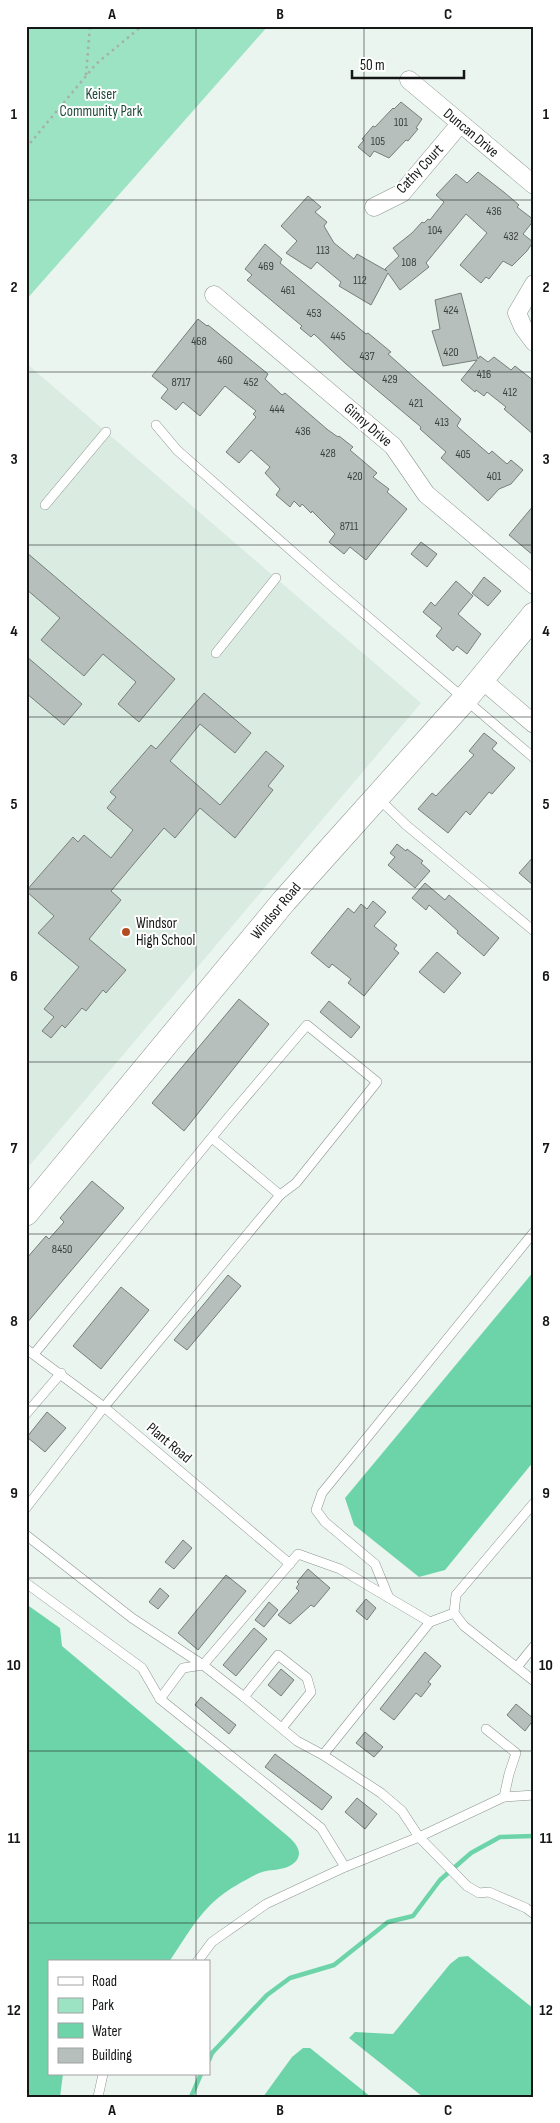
<svg xmlns="http://www.w3.org/2000/svg" width="560" height="2123" font-family="'Sofia Sans Condensed',sans-serif">
<rect width="100%" height="100%" fill="#ebf5f0"/>
<polygon fill="#daebe2" points="26,363 421,703 30,1165 26,1162"/>
<polygon fill="#9ce3c3" points="26,26 268,26 26,300"/>
<g fill="#6dd4a9">
<polygon points="534,1271 534,1461 445,1570 419,1577 354,1525 345,1498"/>
<path d="M26 1604 60 1628 62 1646 290 1838C297 1845 304 1854 294 1863 284 1872 269 1868 257 1874 244 1881 230 1888 218 1898 198 1914 184 1940 169 1962H49V2074H63L60 2097H26Z"/>
<polygon points="468,1956 534,2009 534,2097 423,2097 349,2038 355,2032 393,2034 450,1964 459,1957"/>
<polygon points="303,2048 310,2048 371,2097 263,2097 292,2057"/>
</g>
<g fill="none" stroke-linecap="round" stroke-linejoin="round">
<g stroke="#6dd4a9" stroke-width="4.5">
<polyline points="209,2060 212,2053 267,1995 290,1978 334,1965 388,1922 413,1916 440,1880 471,1853 500,1837 534,1836"/>
<polyline points="191,2097 201,2074"/>
</g>
</g>
<g fill="#b6bfbb" stroke="#767f7b">
<polygon points="401,102 422,119 416,128 418,129 408,141 406,140 389,158 374,151 370,157 358,147 364,140 362,139 373,126 375,127 393,108 394,109"/>
<polygon points="478,172 505,193 519,205 517,207 534,220 523,234 533,242 527,251 512,266 503,261 489,279 486,277 481,283 460,265 487,233 466,214 426,263 429,267 400,290 388,273 371,305 339,286 341,282 317,262 311,269 286,253 297,241 281,226 308,196 321,207 315,212 327,222 324,226 334,243 354,259 357,254 387,271 385,269 399,256 393,248 412,233 422,222 424,223 428,219 430,220 444,202 436,195 456,174 467,183"/>
<polygon points="265,244 282,259 280,263 366,334 368,333 391,352 388,354 461,419 457,426 459,428 489,454 492,451 507,464 511,460 523,470 511,484 499,489 488,501 441,458 446,452 420,429 421,427 346,364 314,334 311,337 300,328 302,326 247,280 252,275 245,269"/>
<polygon points="461,293 478,359 480,356 488,362 494,357 511,370 515,366 534,381 534,435 504,409 506,407 487,392 484,396 476,390 475,392 461,380 477,360 443,366 432,331 440,329 435,300"/>
<polygon points="198,319 207,326 208,325 268,374 265,379 282,395 285,393 328,430 338,437 339,436 353,447 350,450 377,473 373,477 389,489 387,492 407,509 366,560 350,547 344,554 329,542 335,534 312,511 311,513 302,504 300,507 294,501 290,507 276,495 280,489 265,473 270,467 251,450 239,463 226,452 256,417 253,414 256,411 225,386 200,416 183,402 176,410 161,398 168,389 152,376"/>
<polygon points="534,505 534,556 509,535"/>
<polygon points="421,542 437,554 427,567 411,554"/>
<polygon points="26,552 175,679 139,722 118,704 136,682 103,654 84,676 41,640 60,618 26,589"/>
<polygon points="484,577 501,591 488,606 472,593"/>
<polygon points="456,581 473,596 458,614 481,634 467,654 457,646 453,651 436,636 442,628 423,612 431,602 435,606"/>
<polygon points="26,656 82,704 64,725 26,693"/>
<polygon points="204,693 251,733 235,753 200,724 170,761 220,805 266,751 284,766 268,786 273,790 235,838 200,808 175,838 164,828 111,891 121,900 89,939 126,970 106,993 103,990 86,1011 82,1008 65,1028 62,1025 51,1038 42,1031 54,1017 44,1009 79,967 38,933 54,916 26,891 73,837 78,842 84,835 111,858 133,830 107,808 116,797 110,792 151,745 156,749"/>
<polygon points="484,733 497,743 492,749 515,768 492,794 489,792 470,815 466,811 448,833 418,809 432,793 436,796 474,755 469,751"/>
<polygon points="397,844 406,851 407,849 423,861 421,863 430,871 415,888 388,865 395,857 390,853"/>
<polygon points="534,856 534,886 519,873"/>
<polygon points="425,883 445,900 449,895 499,938 484,956 457,933 458,931 429,905 426,910 412,898"/>
<polygon points="373,901 386,912 374,926 397,945 394,949 399,953 364,996 348,983 351,979 332,964 329,968 311,953 348,908 354,913 361,904 367,909"/>
<polygon points="437,952 461,973 444,993 419,972"/>
<polygon points="239,999 269,1024 184,1131 152,1103"/>
<polygon points="329,1001 360,1027 351,1038 320,1012"/>
<polygon points="92,1181 124,1208 26,1324 26,1259 46,1236 49,1239 64,1222 60,1218"/>
<polygon points="228,1275 241,1286 187,1350 174,1340"/>
<polygon points="121,1287 149,1310 101,1369 73,1346"/>
<polygon points="47,1412 66,1428 45,1452 27,1437"/>
<polygon points="183,1540 192,1548 174,1569 165,1562"/>
<polygon points="308,1569 330,1588 314,1607 311,1605 290,1624 278,1615 299,1591 296,1588 299,1584 297,1582"/>
<polygon points="226,1575 246,1591 198,1650 178,1633"/>
<polygon points="160,1588 169,1596 158,1609 149,1602"/>
<polygon points="366,1599 376,1608 367,1620 356,1611"/>
<polygon points="269,1602 278,1610 264,1627 255,1620"/>
<polygon points="254,1628 267,1639 236,1676 223,1665"/>
<polygon points="425,1652 441,1666 428,1682 431,1684 421,1697 416,1693 394,1720 380,1709"/>
<polygon points="281,1669 294,1680 281,1696 268,1685"/>
<polygon points="201,1697 236,1725 229,1734 195,1705"/>
<polygon points="516,1704 534,1719 525,1731 507,1715"/>
<polygon points="365,1732 383,1747 374,1757 356,1743"/>
<polygon points="275,1754 332,1797 322,1810 265,1767"/>
<polygon points="357,1798 377,1814 365,1829 345,1812"/>
</g>
<g fill="none" stroke-linecap="round" stroke-linejoin="round">
<defs>
<g id="service">
<polyline points="156,425 177,450 327,582 534,758"/>
<polyline points="45,505 106,432"/>
<polyline points="216,653 276,578"/>
<polyline points="378,798 406,825 534,931"/>
<polyline points="212,1138 280,1195"/>
<polyline points="26,1349 104,1407 290,1564"/>
<polyline points="26,1414 61,1373"/>
<polyline points="534,1503 456,1595 454,1613 464,1626 534,1681"/>
<polyline points="26,1508 104,1407 280,1195 296,1183 377,1082 307,1025 227,1119 34,1354"/>
<polyline points="26,1535 132,1618 203,1665 183,1668 160,1699 321,1828 345,1867 419,1837 402,1811 381,1793 323,1755 297,1741 244,1697 278,1655 307,1678 311,1692 282,1728"/>
<polyline points="26,1583 142,1668 160,1699"/>
<polyline points="389,1598 375,1564 325,1522 316,1510 322,1493 534,1232"/>
<polyline points="430,1622 454,1613"/>
<polyline points="517,1667 534,1646"/>
<polyline points="244,1697 203,1665 298,1554 340,1569 430,1622 323,1755"/>
<polyline points="486,1729 516,1753 509,1774 504,1797"/>
<polyline points="534,1795 504,1797 419,1837 467,1886 479,1893 489,1892 526,1908 534,1914"/>
<polyline points="197,1962 212,1942 266,1904 345,1867"/>
<polyline points="98,2097 103,2074"/>
</g>
<g id="minor">
<polyline points="409,80 534,185"/>
<polyline points="374,207 402,193 460,124"/>
<polyline points="534,284 517,313 523,327 534,342"/>
<polyline points="214,295 393,446 426,494 534,585"/>
<polyline points="481,679 534,724"/>
</g>
<polyline id="secondary" points="26,1213 284,901 465,699 534,615"/>
</defs>
<use href="#service" stroke="#8c9590" stroke-width="10"/>
<use href="#minor" stroke="#8c9590" stroke-width="19"/>
<use href="#secondary" stroke="#8c9590" stroke-width="26"/>
<g stroke="#a7afab" stroke-width="2.5" stroke-dasharray="2.5 4" stroke-linecap="butt">
<polyline points="86,75 90,26"/>
<polyline points="26,148 96,64 142,26"/>
</g>
<use href="#service" stroke="#fff" stroke-width="9"/>
<use href="#minor" stroke="#fff" stroke-width="18"/>
<use href="#secondary" stroke="#fff" stroke-width="25"/>
</g>
<path fill="none" stroke="#141715" stroke-width="1" stroke-opacity="0.55" d="M196 26V1962M364 26V2097M26 200H534M26 372H534M26 545H534M26 717H534M26 889H534M26 1062H534M26 1234H534M26 1406H534M26 1578H534M26 1751H534M26 1923H534M196 2074V2097"/>
<circle fill="#b34d21" stroke="#fff" stroke-width="2" cx="126" cy="932" r="5"/>
<g text-anchor="middle" dominant-baseline="central" stroke-width="4" stroke-linejoin="round" paint-order="stroke">
<g font-size="12" fill="#3c413e">
<text x="401" y="122">101</text>
<text x="378" y="141">105</text>
<text x="494" y="211">436</text>
<text x="435" y="230">104</text>
<text x="511" y="236">432</text>
<text x="323" y="250">113</text>
<text x="409" y="262">108</text>
<text x="266" y="266">469</text>
<text x="360" y="280">112</text>
<text x="288" y="290">461</text>
<text x="451" y="310">424</text>
<text x="314" y="313">453</text>
<text x="338" y="336">445</text>
<text x="199" y="341">468</text>
<text x="451" y="352">420</text>
<text x="367" y="356">437</text>
<text x="225" y="360">460</text>
<text x="484" y="374">416</text>
<text x="390" y="379">429</text>
<text x="181" y="382">8717</text>
<text x="251" y="382">452</text>
<text x="510" y="392">412</text>
<text x="416" y="403">421</text>
<text x="277" y="409">444</text>
<text x="442" y="422">413</text>
<text x="303" y="431">436</text>
<text x="328" y="453">428</text>
<text x="463" y="454">405</text>
<text x="355" y="476">420</text>
<text x="494" y="476">401</text>
<text x="349" y="526">8711</text>
<text x="62" y="1249">8450</text>
</g>
<g font-size="15" fill="#1f4b39" stroke="#fff">
<text x="101" y="94">Keiser<tspan x="101" dy="17">Community Park</tspan></text>
</g>
<g font-size="15" fill="#141715" stroke="#fff">
<text transform="translate(471 133) rotate(40)">Duncan Drive</text>
<text transform="translate(420 169) rotate(-47)">Cathy Court</text>
<text transform="translate(368 425) rotate(41)">Ginny Drive</text>
<text transform="translate(276 911) rotate(-50)">Windsor Road</text>
<text transform="translate(169 1443) rotate(40)">Plant Road</text>
</g>
<g font-size="15" fill="#141715" stroke="#fff" text-anchor="start">
<text x="136" y="923">Windsor<tspan x="136" dy="17">High School</tspan></text>
</g>
</g>
<rect width="560" height="2123" fill="none" stroke="#ffffff" stroke-width="55"/>
<rect x="48" y="1960" width="162" height="115" fill="#ffffff" stroke="#a1a2a1"/>
<rect x="58" y="1977" width="25" height="8" fill="#ffffff" stroke="#a1a2a1"/>
<text x="92" y="1986" font-size="15" fill="#141715">Road</text>
<rect x="58" y="1998" width="25" height="15" fill="#9ce3c3" stroke="#a1a2a1"/>
<text x="92" y="2010" font-size="15" fill="#141715">Park</text>
<rect x="58" y="2023" width="25" height="15" fill="#6dd4a9" stroke="#a1a2a1"/>
<text x="92" y="2036" font-size="15" fill="#141715">Water</text>
<rect x="58" y="2048" width="25" height="15" fill="#b6bfbb" stroke="#a1a2a1"/>
<text x="92" y="2060" font-size="15" fill="#141715">Building</text>
<path d="M352 70v8h112v-8" fill="none" stroke="#141715" stroke-width="2.5"/>
<text x="360" y="70" font-size="15" fill="#141715" stroke="#ffffff" stroke-width="4" paint-order="stroke">50 m</text>
<rect x="28" y="28" width="504" height="2068" fill="none" stroke="#141715" stroke-width="2"/>
<g font-size="16" text-anchor="middle" font-weight="bold" fill="#141715">
<text x="112" y="19">A</text>
<text x="280" y="19">B</text>
<text x="448" y="19">C</text>
<text x="14" y="119">1</text>
<text x="546" y="119">1</text>
<text x="14" y="292">2</text>
<text x="546" y="292">2</text>
<text x="14" y="464">3</text>
<text x="546" y="464">3</text>
<text x="14" y="636">4</text>
<text x="546" y="636">4</text>
<text x="14" y="809">5</text>
<text x="546" y="809">5</text>
<text x="14" y="981">6</text>
<text x="546" y="981">6</text>
<text x="14" y="1153">7</text>
<text x="546" y="1153">7</text>
<text x="14" y="1326">8</text>
<text x="546" y="1326">8</text>
<text x="14" y="1498">9</text>
<text x="546" y="1498">9</text>
<text x="14" y="1670">10</text>
<text x="546" y="1670">10</text>
<text x="14" y="1843">11</text>
<text x="546" y="1843">11</text>
<text x="14" y="2015">12</text>
<text x="546" y="2015">12</text>
<text x="112" y="2115">A</text>
<text x="280" y="2115">B</text>
<text x="448" y="2115">C</text>
</g>
</svg>
